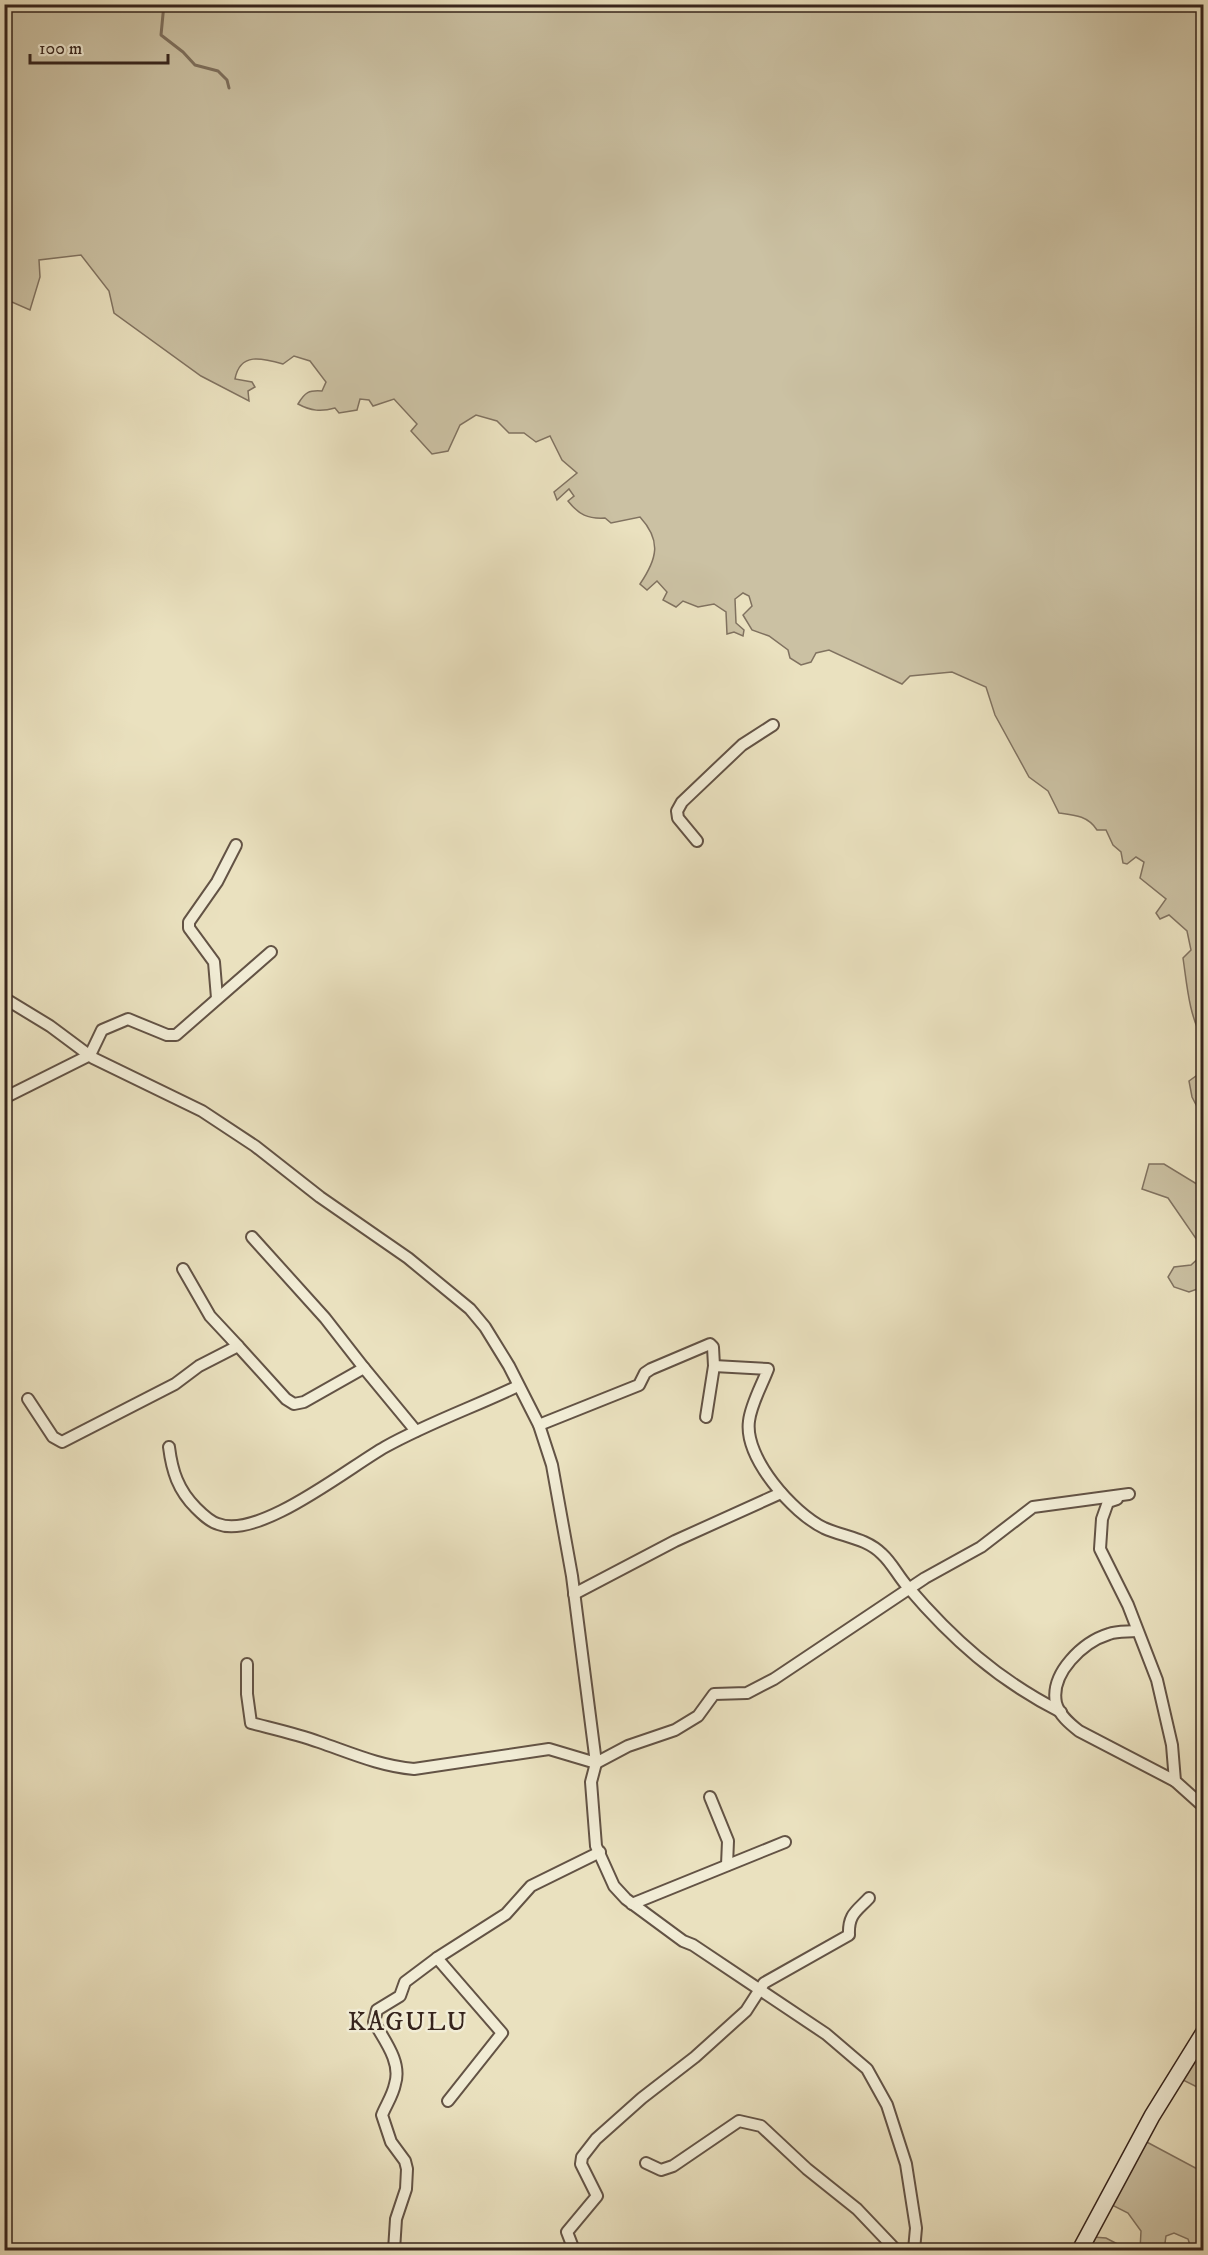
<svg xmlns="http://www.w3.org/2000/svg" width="1208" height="2255" font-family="'IM FELL DW Pica',serif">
<rect width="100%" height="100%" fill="#eae1bf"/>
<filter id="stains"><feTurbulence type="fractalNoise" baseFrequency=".00333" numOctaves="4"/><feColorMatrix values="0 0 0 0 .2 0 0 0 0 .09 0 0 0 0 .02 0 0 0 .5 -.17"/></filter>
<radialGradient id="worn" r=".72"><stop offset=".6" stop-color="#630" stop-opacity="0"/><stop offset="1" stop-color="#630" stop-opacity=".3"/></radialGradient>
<g fill="#cbc1a3" stroke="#807260" stroke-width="1.5">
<path d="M5 4 1203 5V1039C1189 1016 1187 985 1183 958L1191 950 1187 931 1169 915 1160 919 1156 913 1166 899 1140 878 1144 862 1136 857 1127 864 1123 863 1121 852 1113 845 1106 830H1097C1088 816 1075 815 1059 813L1048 791 1029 777 995 715 986 687 952 672 910 676 902 684 829 650 816 653 811 662 801 665 790 658 788 650 769 636 752 630 743 615 752 606 749 596 743 593 735 599 736 623 744 630 743 636 734 632 727 634 726 612 714 604 698 607 683 601 676 607 663 600 667 592 657 581 647 590 640 584C657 559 662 541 640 517L611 523 605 518C588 519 579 515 568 501L574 496 569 489 557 500 554 492 577 473 562 460 550 436 536 442 524 433H509L497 421 476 415 460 425 448 451 432 454 411 431 417 424 394 399 373 406 369 400 360 399 357 410 339 413 335 408C321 412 311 411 298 404 305 392 309 390 322 391L326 382 310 361 294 356 283 364C262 358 240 352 235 379L252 382 255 387 248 391 249 401 201 376 114 313 109 291 81 255 39 260 40 277 30 310 5 299Z"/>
<polygon points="1203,1071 1203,1118 1192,1097 1189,1081"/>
<polygon points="1149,1164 1164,1164 1200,1186 1203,1183 1203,1287 1189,1292 1174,1287 1168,1277 1174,1267 1191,1265 1202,1255 1197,1240 1168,1198 1142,1189"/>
<polygon points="1203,2044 1203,2090 1181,2079"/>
<polygon points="1143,2140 1203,2172 1203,2250 1186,2250 1190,2245 1188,2239 1174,2233 1166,2236 1164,2250 1140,2250 1141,2231 1128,2213 1108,2203"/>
<polygon points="1093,2237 1106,2238 1129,2250 1084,2250"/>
</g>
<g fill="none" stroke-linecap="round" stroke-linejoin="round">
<polyline stroke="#7d6f5d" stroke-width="3" points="164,4 161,35 183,52 195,65 218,71 227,80 229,88"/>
<defs>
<g id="minor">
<polyline points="697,841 678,818 677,811 682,802 742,745 773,725"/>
<polyline points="4,998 50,1026 93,1058 202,1111 255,1146 320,1197 408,1258 470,1309 485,1327 509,1366 539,1425 552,1465 572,1576 596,1763 591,1782 596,1846 614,1886 626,1899 683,1941 693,1945 826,2034 867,2069 887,2105 906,2164 916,2228 914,2250"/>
<polyline points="217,998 214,962 189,928 189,922 217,882 236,845"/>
<polyline points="4,1098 90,1055 102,1030 128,1019 167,1035 176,1035 271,952"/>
<polyline points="252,1237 325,1318 364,1368"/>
<polyline points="183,1269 210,1316 238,1346"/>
<path d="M714 1366 768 1369C762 1385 751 1404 749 1421 744 1458 793 1513 824 1528 844 1537 866 1538 882 1554 892 1563 898 1576 907 1586 952 1639 998 1680 1061 1712"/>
<polyline points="28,1399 53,1437 62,1442 175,1384 199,1366 238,1346 286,1399 294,1404 304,1402 364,1368 416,1431"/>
<polyline points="539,1425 639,1385 645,1373 651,1369 710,1344 713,1347 714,1366 706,1417"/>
<path d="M169 1447C172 1471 178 1490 196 1508 202 1514 210 1522 218 1524 259 1540 348 1468 385 1447 428 1423 474 1407 518 1386"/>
<polyline points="1117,1499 1108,1502 1102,1519 1100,1549 1128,1605 1157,1680 1172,1745 1175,1781 1204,1807"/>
<polyline points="574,1594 675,1541 781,1493"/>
<path d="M1136 1631C1128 1632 1117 1631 1109 1634 1083 1642 1050 1673 1056 1703 1059 1715 1070 1724 1079 1731L1175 1781"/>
<path d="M247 1664V1694L251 1723C274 1729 297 1734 319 1742 351 1753 380 1766 414 1769L549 1749 596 1763 628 1746 675 1730 698 1716 714 1694 747 1693 774 1679 925 1578 981 1547 1033 1507 1129 1494"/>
<polyline points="710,1797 728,1841 727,1865"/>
<polyline points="632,1904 785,1842"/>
<polyline points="437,1958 502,2033 448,2101"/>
<polyline points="646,2163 661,2170 673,2166 739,2121 761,2126 807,2169 857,2209 896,2250"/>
<path d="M394 2250 396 2219 406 2189 407 2169 405 2161 391 2142 382 2115C386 2105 393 2095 395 2084 402 2062 384 2040 374 2022L377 2010 400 1996 405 1982 437 1958 506 1914 531 1886 600 1852"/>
<path d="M574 2250 567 2232 597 2196 581 2164 582 2157 596 2139 642 2098 695 2057 746 2011 764 1983 849 1935C848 1914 857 1911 869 1898"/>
</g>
<polyline id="secondary" points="1080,2250 1152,2116 1204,2032"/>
</defs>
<use href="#minor" stroke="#635345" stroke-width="14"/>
<use href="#secondary" stroke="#36241c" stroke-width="18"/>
<use href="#minor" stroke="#f1ecd5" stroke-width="10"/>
<use href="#secondary" stroke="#f1ecd5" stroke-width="15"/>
</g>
<g text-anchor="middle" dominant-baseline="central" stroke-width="5" stroke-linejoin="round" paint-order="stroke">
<g font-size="26" letter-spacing="1.5" fill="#36241c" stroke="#f1ecd5">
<text x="408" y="2022">KAGULU</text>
</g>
</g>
<rect width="1208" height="2255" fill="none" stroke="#eae1bf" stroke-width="24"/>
<rect x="6" y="6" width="1196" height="2243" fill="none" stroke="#36241c" stroke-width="3"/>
<rect x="12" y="12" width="1184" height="2231" fill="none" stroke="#36241c" stroke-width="1.5"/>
<path d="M30 54v9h138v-9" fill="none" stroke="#36241c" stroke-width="3"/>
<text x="39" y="54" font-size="18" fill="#36241c" stroke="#f1ecd5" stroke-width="4.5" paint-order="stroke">100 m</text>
<rect width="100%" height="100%" filter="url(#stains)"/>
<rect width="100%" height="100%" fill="url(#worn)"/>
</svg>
